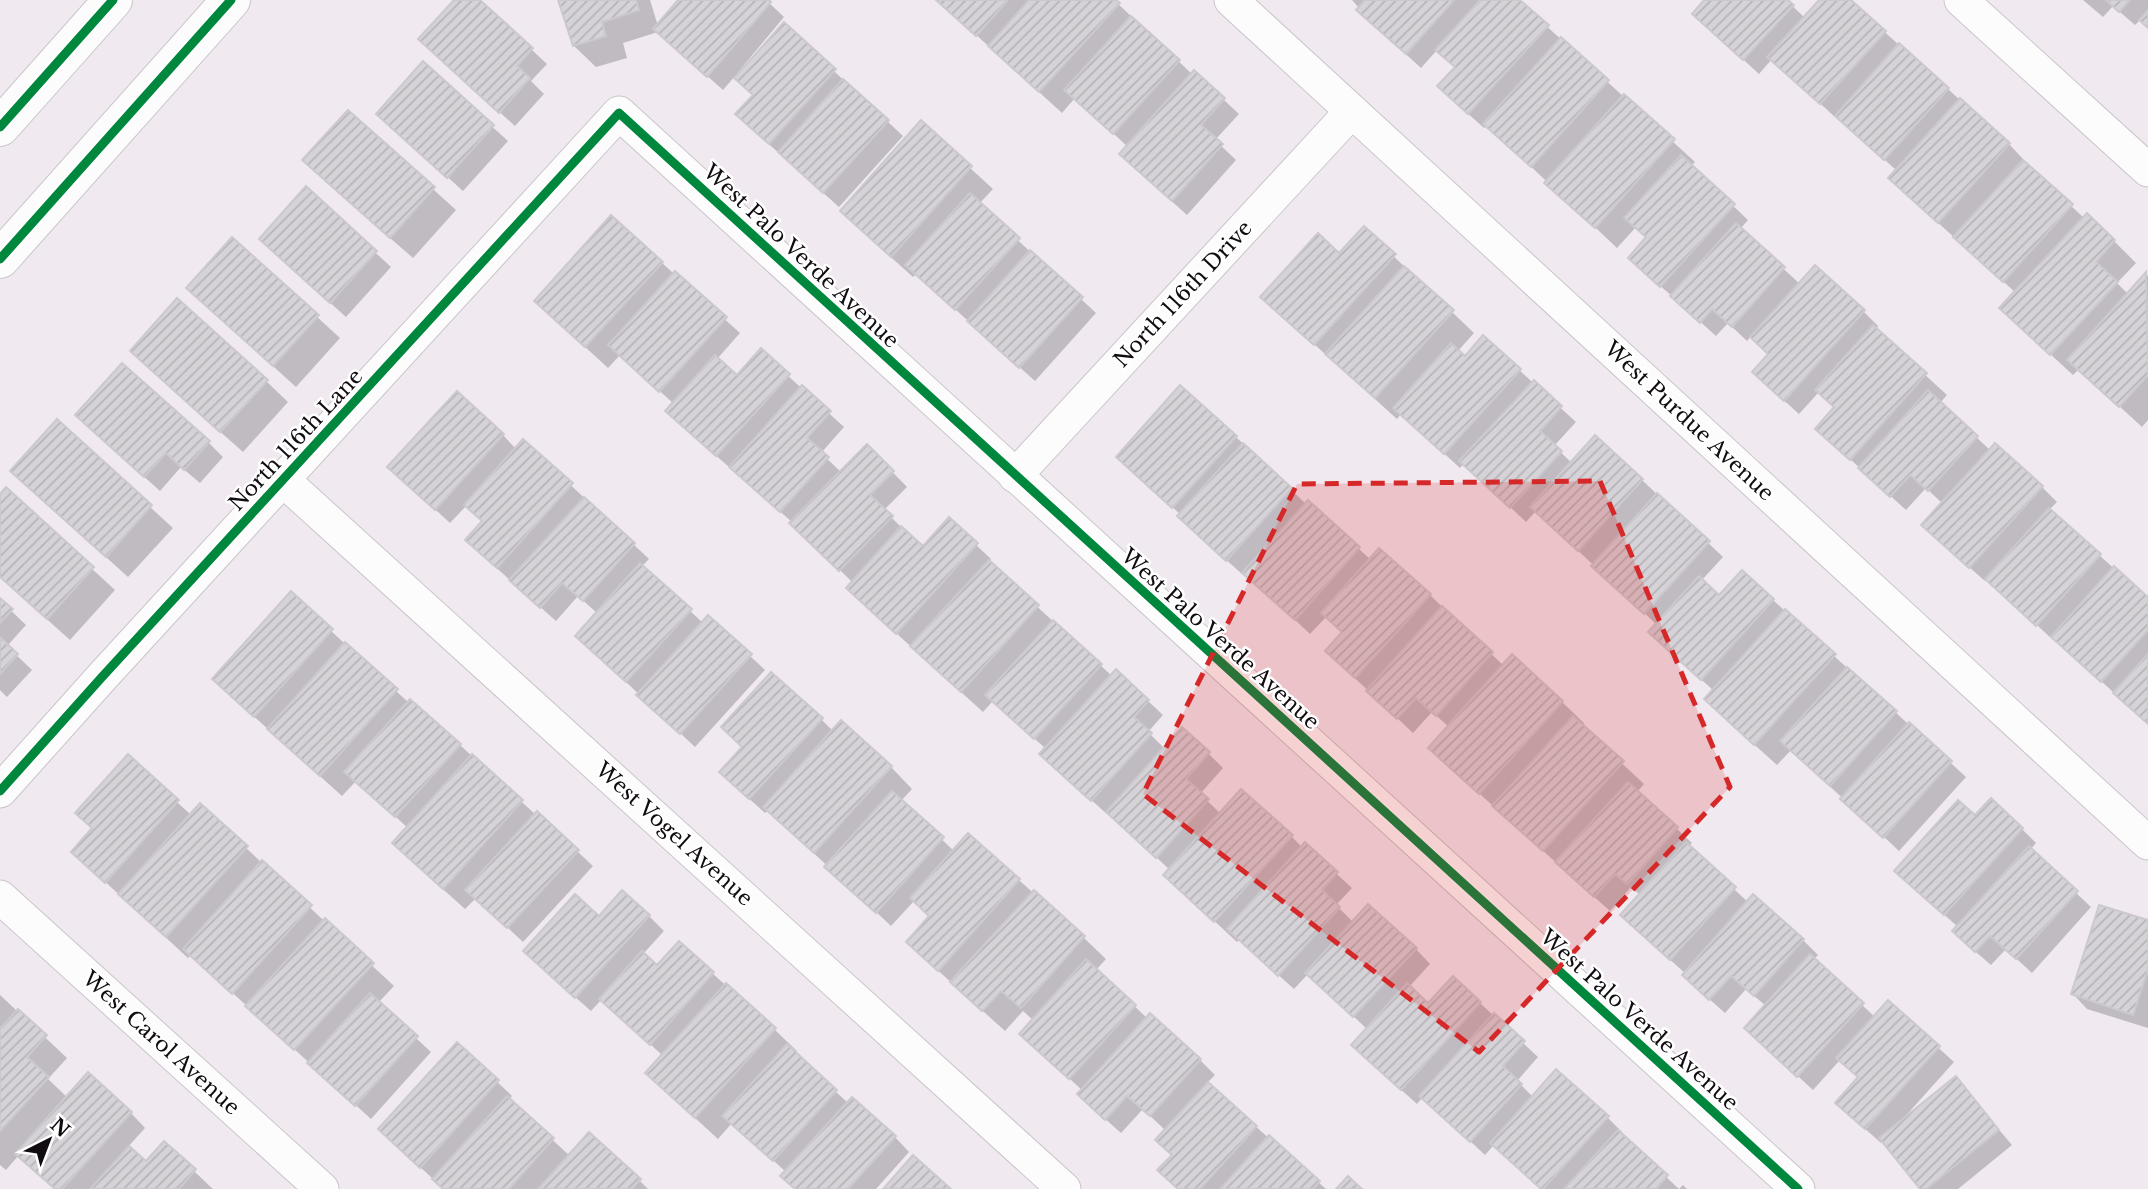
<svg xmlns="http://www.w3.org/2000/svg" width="2148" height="1189" font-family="'Libre Baskerville',serif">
<defs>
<pattern id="building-hatch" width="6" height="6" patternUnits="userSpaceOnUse" patternTransform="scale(1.75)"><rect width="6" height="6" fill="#d6d3d8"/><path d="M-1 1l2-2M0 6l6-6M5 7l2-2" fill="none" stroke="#b7b4b8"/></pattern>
</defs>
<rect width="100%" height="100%" fill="#f0eaf0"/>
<g fill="#0003">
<polygon points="456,0 478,0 547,64 531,81 544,94 515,126 435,54"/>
<polygon points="560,0 650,0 658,26 680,0 766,0 784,17 739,71 741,73 785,25 903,136 839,207 752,129 754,95 735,76 723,90 658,32 623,43 627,58 596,67 574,46"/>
<polygon points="938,0 1114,0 1193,75 1195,73 1239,114 1215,140 1236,160 1187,215 1136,169 1128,147 1075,98 1062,113"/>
<polygon points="1352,0 1518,0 1695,162 1691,166 1748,220 1740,229 1800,284 1815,268 1864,312 1878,326 1876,330 1947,395 1940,403 1991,451 1996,445 2042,487 2057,502 2049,510 2148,599 2148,724 2053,637 2052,639 1987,579 1985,581 1938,540 1943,504 1926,488 1906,510 1817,429 1835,408 1819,392 1799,414 1769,387 1770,354 1751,336 1747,341 1728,323 1716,336 1645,272 1648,238 1636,227 1617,248 1487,125 1484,128 1454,101 1456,68 1438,49 1421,68 1373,24"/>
<polygon points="1705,0 1786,0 1805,18 1821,0 1849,0 2009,144 2023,159 2022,160 2084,218 2087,216 2114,241 2136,263 2117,283 2129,295 2147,275 2148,276 2148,420 2142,427 2079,369 2073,375 2023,329 2016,293 1905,193 1897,171 1837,116 1836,118 1772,59 1759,74 1709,28"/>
<polygon points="2083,0 2148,0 2148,26 2141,19 2135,25 2113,6 2103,17"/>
<polygon points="423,64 508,141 463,191 393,128"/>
<polygon points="348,112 456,210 413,258 326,182"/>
<polygon points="921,123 993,189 979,204 1096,313 1035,381 916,274 913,277 863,232"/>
<polygon points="306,189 391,267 346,317 276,254"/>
<polygon points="1364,228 1474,333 1458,351 1465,358 1484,338 1576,422 1554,446 1572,463 1642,480 1723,557 1701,581 1719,597 1773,600 1966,777 1899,851 1791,750 1777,765 1728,721 1714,691 1665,647 1657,625 1536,511 1526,522 1464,463 1460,468 1401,414 1397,419 1262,297 1339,255"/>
<polygon points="232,239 340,338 296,387 210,309"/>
<polygon points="662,263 740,333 717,359 737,377 761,351 844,427 821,453 841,472 867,446 907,487 884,510 923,549 976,545 991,559 989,562 1112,676 1148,701 1163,715 1148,732 1165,749 1208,753 1223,768 1200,794 1221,814 1291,836 1303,848 1305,845 1352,888 1336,905 1354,923 1416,949 1430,964 1409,987 1429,1005 1480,1003 1538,1057 1517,1081 1533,1097 1556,1071 1608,1118 1622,1132 1620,1134 1679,1189 1683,1185 1687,1189 1542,1189 1494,1145 1485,1155 1423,1097 1417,1104 1368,1060 1367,1029 1308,974 1294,989 1239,940 1237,942 1165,875 1170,870 1108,812 1107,814 1056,769 1046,749 993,701 983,712 863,603 853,583 792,522 682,426 674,404 620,355 608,368 558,322"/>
<polygon points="153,372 266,381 288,402 243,452"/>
<polygon points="57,422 173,528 128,577 34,492"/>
<polygon points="92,430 209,443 223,457 200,483 181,467 160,491"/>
<polygon points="503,435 516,449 524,441 649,559 642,566 703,623 750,656 765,670 695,747 592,650 597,613 578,596 556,621 482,555 484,522 467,505 450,523 404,481"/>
<polygon points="1236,437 1306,504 1308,502 1371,560 1430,595 1504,666 1512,657 1562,702 1584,723 1582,726 1644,784 1637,792 1692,843 1688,847 1748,902 1754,896 1803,940 1818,955 1813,960 1875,1017 1888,1002 1954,1062 1902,1120 1903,1121 1956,1079 2012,1145 1958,1189 1922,1189 1883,1140 1881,1143 1852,1117 1859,1078 1840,1060 1813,1090 1761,1042 1766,1006 1746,989 1725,1013 1699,990 1686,974 1637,930 1640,895 1631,887 1610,911 1452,769 1449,727 1432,712 1413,733 1342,666 1344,633 1327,616 1310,634 1244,572 1242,574 1194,531 1181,515 1133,471"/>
<polygon points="6,490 115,590 70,640 0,577 0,497"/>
<polygon points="291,594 409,703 460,745 536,815 537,814 593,866 523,942 476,898 465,909 416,865 395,843 408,828 356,781 342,796 229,694"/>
<polygon points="0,600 26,625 7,646 32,670 7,697 0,690"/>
<polygon points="821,719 834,732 891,767 912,789 901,801 954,851 968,835 1084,938 1106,959 1096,970 1147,1018 1150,1015 1200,1060 1215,1075 1207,1083 1326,1189 1179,1189 1166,1131 1143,1109 1121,1133 1094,1109 1082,1090 1036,1048 1033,1020 1023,1011 1005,1031 923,957 931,917 914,901 891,926 768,810 765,813 736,787"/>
<polygon points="128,757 191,815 200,805 394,986 378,1003 431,1052 371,1119 191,955 188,958 88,866 94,829"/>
<polygon points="2022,829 2036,843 2030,850 2091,907 2032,973 2006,949 1991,965 1969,946 1958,927 1911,885"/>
<polygon points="649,916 664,931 643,954 657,967 679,943 775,1030 797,1051 795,1054 848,1103 895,1137 909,1152 876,1189 796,1189 786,1172 732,1123 718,1139 669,1094 663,1056 602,999 591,1011 540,966 599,918"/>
<polygon points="2148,922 2148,1028 2087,1009 2073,994"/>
<polygon points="0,995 67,1058 48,1079 68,1098 131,1113 145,1128 128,1147 146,1163 164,1143 213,1189 55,1189 19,1155 6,1170 0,1165"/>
<polygon points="457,1044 512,1096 509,1100 570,1156 639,1180 648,1189 444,1189 395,1144"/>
</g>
<g fill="url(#building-hatch)" stroke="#ccc9ce" stroke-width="2">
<polygon points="454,0 480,0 533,48 517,66 530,78 499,113 418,39"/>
<polygon points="558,0 636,0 639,10 602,22 606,36 573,46"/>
<polygon points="678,0 769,0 771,2 707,77 653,29"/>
<polygon points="936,0 1008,0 976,36"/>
<polygon points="1029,0 1116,0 1120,3 1039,92 988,46"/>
<polygon points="1365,0 1454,0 1406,54 1356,10"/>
<polygon points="1480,0 1520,0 1549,25 1468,114 1437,86 1455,67 1435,50"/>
<polygon points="1704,0 1788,0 1794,5 1743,60 1692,14"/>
<polygon points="1819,0 1851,0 1886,31 1820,104 1767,57"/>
<polygon points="2106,0 2130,0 2119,12"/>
<polygon points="2148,10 2148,28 2139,20"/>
<polygon points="1131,16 1180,60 1113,134 1064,90"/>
<polygon points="784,22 836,69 769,144 735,114 753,95 734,78"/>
<polygon points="1561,37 1609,80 1531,167 1483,124"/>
<polygon points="1899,43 1949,88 1884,160 1835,116"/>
<polygon points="423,61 494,125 447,178 376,114"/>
<polygon points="1194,70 1225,98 1201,125 1223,144 1172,201 1119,154"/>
<polygon points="843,79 889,120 823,193 778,152"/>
<polygon points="1624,94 1675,139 1595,228 1544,183"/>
<polygon points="1960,98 2010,143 1938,223 1888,178"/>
<polygon points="348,110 435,187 390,238 302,160"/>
<polygon points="921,120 972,166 891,257 840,211"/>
<polygon points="1681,155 1735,204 1660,287 1628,258 1646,237 1624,218"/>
<polygon points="2023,160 2073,204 2003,282 1953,237"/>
<polygon points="306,186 377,251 330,303 259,239"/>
<polygon points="970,193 1020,238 955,310 905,265"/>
<polygon points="2087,213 2115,240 2096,262 2118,282 2050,355 1999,308"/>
<polygon points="611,215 663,262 585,347 534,301"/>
<polygon points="1736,223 1785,267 1732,327 1712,309 1700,323 1670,296"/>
<polygon points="1364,226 1396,254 1314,345 1260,297 1318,233 1339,253"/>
<polygon points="232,237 319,315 273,366 186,288"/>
<polygon points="1030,250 1083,297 1019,368 967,321"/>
<polygon points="1815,265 1865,310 1784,401 1752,372 1768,354 1750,337"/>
<polygon points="1404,266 1454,310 1375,398 1325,354"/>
<polygon points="675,271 727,317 659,392 608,345"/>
<polygon points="2146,272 2148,375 2119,407 2067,360"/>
<polygon points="177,298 268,380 220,432 130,351"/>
<polygon points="1873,325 1927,373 1850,460 1815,429 1834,407 1815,390"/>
<polygon points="1483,335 1521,369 1444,454 1393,408 1451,343 1465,356"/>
<polygon points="761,348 790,374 716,456 665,411 715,355 737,375"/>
<polygon points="122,363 210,441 184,470 166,453 144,477 75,415"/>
<polygon points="1534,380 1562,406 1540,431 1562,451 1510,508 1459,461"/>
<polygon points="802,385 831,411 807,438 829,457 780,512 729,467"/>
<polygon points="1180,385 1237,436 1172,508 1116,457"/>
<polygon points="1928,390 1978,436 1928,491 1910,475 1890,497 1858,468"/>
<polygon points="457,391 504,434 435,510 387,467"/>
<polygon points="57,419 152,505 106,557 10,471"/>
<polygon points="1595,435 1643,479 1578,551 1530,507"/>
<polygon points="523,439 573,483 497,568 465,540 482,521 464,505"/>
<polygon points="1243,443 1292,488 1226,561 1177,516"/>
<polygon points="1995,443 2043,486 1969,568 1921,525"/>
<polygon points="867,444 894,471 870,495 893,516 839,571 789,523"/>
<polygon points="6,487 94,567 47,619 0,577 0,494"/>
<polygon points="1657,493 1710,541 1644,614 1591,566"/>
<polygon points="584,497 635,543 583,601 562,583 540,608 509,580"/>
<polygon points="1308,500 1360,547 1295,620 1242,573"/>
<polygon points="2049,508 2101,554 2036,626 1985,579"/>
<polygon points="949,517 978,543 896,634 846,588 901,526 923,546"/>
<polygon points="1379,548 1431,594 1355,678 1325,651 1342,632 1321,613"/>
<polygon points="989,560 1039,605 961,692 910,646"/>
<polygon points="640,563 692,609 626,682 575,636"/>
<polygon points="2114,566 2148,597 2148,630 2101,682 2051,637"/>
<polygon points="1742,570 1774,599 1701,680 1648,632 1699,576 1719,595"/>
<polygon points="291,591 333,629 254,717 212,679"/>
<polygon points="0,598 13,609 0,623"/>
<polygon points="1442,606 1493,652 1436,716 1416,698 1397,719 1366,691"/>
<polygon points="1785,609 1836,654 1754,745 1704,699"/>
<polygon points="708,615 752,654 680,734 636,695"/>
<polygon points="1053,620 1102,664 1034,739 985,695"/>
<polygon points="0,637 18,654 0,674"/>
<polygon points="345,642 398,689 320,776 267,729"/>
<polygon points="1512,654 1563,701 1479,794 1428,748"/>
<polygon points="2148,654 2148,724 2113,693"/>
<polygon points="1847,667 1897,711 1830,786 1780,741"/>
<polygon points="1116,669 1149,700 1134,717 1152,733 1091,801 1039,754"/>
<polygon points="771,672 823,718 749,799 719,772 742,747 721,727"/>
<polygon points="410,699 461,744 395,817 344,772"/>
<polygon points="1573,716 1624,761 1543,851 1492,806"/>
<polygon points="841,720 892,766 814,853 763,807"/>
<polygon points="1909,722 1952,761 1883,838 1840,799"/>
<polygon points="1182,727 1210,752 1186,779 1209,799 1156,858 1106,812"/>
<polygon points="128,754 179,800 105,883 71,852 92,828 75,813"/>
<polygon points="472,754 523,800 443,889 392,843"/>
<polygon points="1628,782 1678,827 1627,884 1615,874 1594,897 1555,862"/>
<polygon points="1241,789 1293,835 1214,922 1163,875"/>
<polygon points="892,791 944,837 876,913 824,867"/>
<polygon points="1991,798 2023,828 1944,915 1894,871 1958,800 1975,815"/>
<polygon points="200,803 248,846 166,937 118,894"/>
<polygon points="537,811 579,850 507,928 465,890"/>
<polygon points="968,833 1020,879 938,971 906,942 929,916 910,898"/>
<polygon points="1305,842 1338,872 1322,890 1340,907 1278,976 1227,929"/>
<polygon points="1686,842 1736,887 1670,960 1620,915"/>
<polygon points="2029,846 2078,891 2016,959 1990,936 1975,952 1952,931"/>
<polygon points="262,860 312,905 232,994 183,949"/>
<polygon points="622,890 650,915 575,998 523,951 575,894 599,916"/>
<polygon points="1034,890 1085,936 1021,1008 1001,991 982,1011 950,982"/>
<polygon points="1753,894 1804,939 1754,996 1731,976 1709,1000 1682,975"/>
<polygon points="1368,904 1417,948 1353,1017 1305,973"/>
<polygon points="2099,905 2148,920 2148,969 2133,1015 2071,994"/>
<polygon points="325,918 374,963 294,1050 245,1006"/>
<polygon points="679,941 714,972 650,1045 599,999 642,951 657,965"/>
<polygon points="1810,954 1864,1003 1797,1077 1744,1028"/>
<polygon points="1086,959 1136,1005 1069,1079 1019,1034"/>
<polygon points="1453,976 1481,1002 1401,1090 1351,1045 1407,983 1428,1003"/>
<polygon points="726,983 776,1028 695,1118 645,1073"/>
<polygon points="370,993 418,1036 355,1106 307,1063"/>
<polygon points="1888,1000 1940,1046 1865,1129 1835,1103 1858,1077 1836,1058"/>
<polygon points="18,1009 47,1035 27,1057 49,1077 0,1131 0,1029"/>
<polygon points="1150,1013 1201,1059 1150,1116 1127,1096 1105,1120 1077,1094"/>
<polygon points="1494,1013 1525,1041 1503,1066 1522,1084 1470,1142 1419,1096"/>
<polygon points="457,1042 499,1080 420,1168 378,1129"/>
<polygon points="787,1044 837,1090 773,1161 722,1116"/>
<polygon points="1556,1069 1609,1116 1543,1189 1541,1189 1490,1143"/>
<polygon points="88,1072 132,1112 62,1189 55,1189 15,1154"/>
<polygon points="1956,1076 1999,1130 1926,1189 1920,1189 1879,1138"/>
<polygon points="1208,1082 1257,1126 1200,1189 1178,1189 1157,1170 1172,1155 1155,1140"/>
<polygon points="507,1096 554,1138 509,1189 443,1189 432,1179"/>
<polygon points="852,1097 896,1136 848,1189 795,1189 780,1176"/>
<polygon points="1618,1130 1668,1175 1656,1189 1564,1189"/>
<polygon points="589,1132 641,1179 632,1189 538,1189"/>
<polygon points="1269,1135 1320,1181 1313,1189 1220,1189"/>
<polygon points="164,1141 196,1169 179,1189 90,1189 129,1146 146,1161"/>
<polygon points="913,1155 951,1189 883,1189"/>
<polygon points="1348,1176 1362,1189 1336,1189"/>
</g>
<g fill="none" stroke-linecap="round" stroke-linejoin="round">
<defs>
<g id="street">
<polyline points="1231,0 2148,843"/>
<polyline points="1961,0 2148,170"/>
<polyline points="1015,476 1352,111"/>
<polyline points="283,480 1064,1189"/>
<polyline points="0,791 102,677 619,113 1798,1189"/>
<polyline points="0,897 322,1189"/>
</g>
<g id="secondary">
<polyline points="0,127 113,0"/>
<polyline points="0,259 231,0"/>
</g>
</defs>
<use href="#street" stroke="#c9c5c9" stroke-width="35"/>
<use href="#secondary" stroke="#c9c5c9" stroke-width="40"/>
<use href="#street" stroke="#fdfcfd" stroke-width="33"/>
<use href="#secondary" stroke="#fdfcfd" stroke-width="38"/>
<defs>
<g id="cycleway">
<polyline points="0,127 113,0"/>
<polyline points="0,259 231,0"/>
<polyline points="0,791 102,677 619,113 1798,1189"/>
</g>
</defs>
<use href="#cycleway" stroke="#fff" stroke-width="13"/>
<use href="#cycleway" stroke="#00873e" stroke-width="9"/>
</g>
<path fill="#d62828" fill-opacity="0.2" stroke="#d62828" stroke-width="5" stroke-dasharray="14 9" stroke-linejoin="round" d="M1600 481 1730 787 1479 1052 1143 794 1297 484Z"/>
<g text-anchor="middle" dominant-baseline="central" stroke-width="5" stroke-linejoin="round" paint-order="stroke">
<g font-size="21" fill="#100c10" stroke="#fff">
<text transform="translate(801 256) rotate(43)">West Palo Verde Avenue</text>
<text transform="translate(1183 294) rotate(-47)">North 116th Drive</text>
<text transform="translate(1689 421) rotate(43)">West Purdue Avenue</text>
<text transform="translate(296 440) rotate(-47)">North 116th Lane</text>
<text transform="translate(1220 639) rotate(42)">West Palo Verde Avenue</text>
<text transform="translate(674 834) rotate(42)">West Vogel Avenue</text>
<text transform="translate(1639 1020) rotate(42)">West Palo Verde Avenue</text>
<text transform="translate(161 1043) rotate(42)">West Carol Avenue</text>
</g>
</g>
<g transform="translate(49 1140) rotate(42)" stroke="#ffffff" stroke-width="5" paint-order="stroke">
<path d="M0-5L12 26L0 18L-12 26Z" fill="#100c10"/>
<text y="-10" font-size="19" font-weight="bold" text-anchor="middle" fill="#100c10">N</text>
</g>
</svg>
